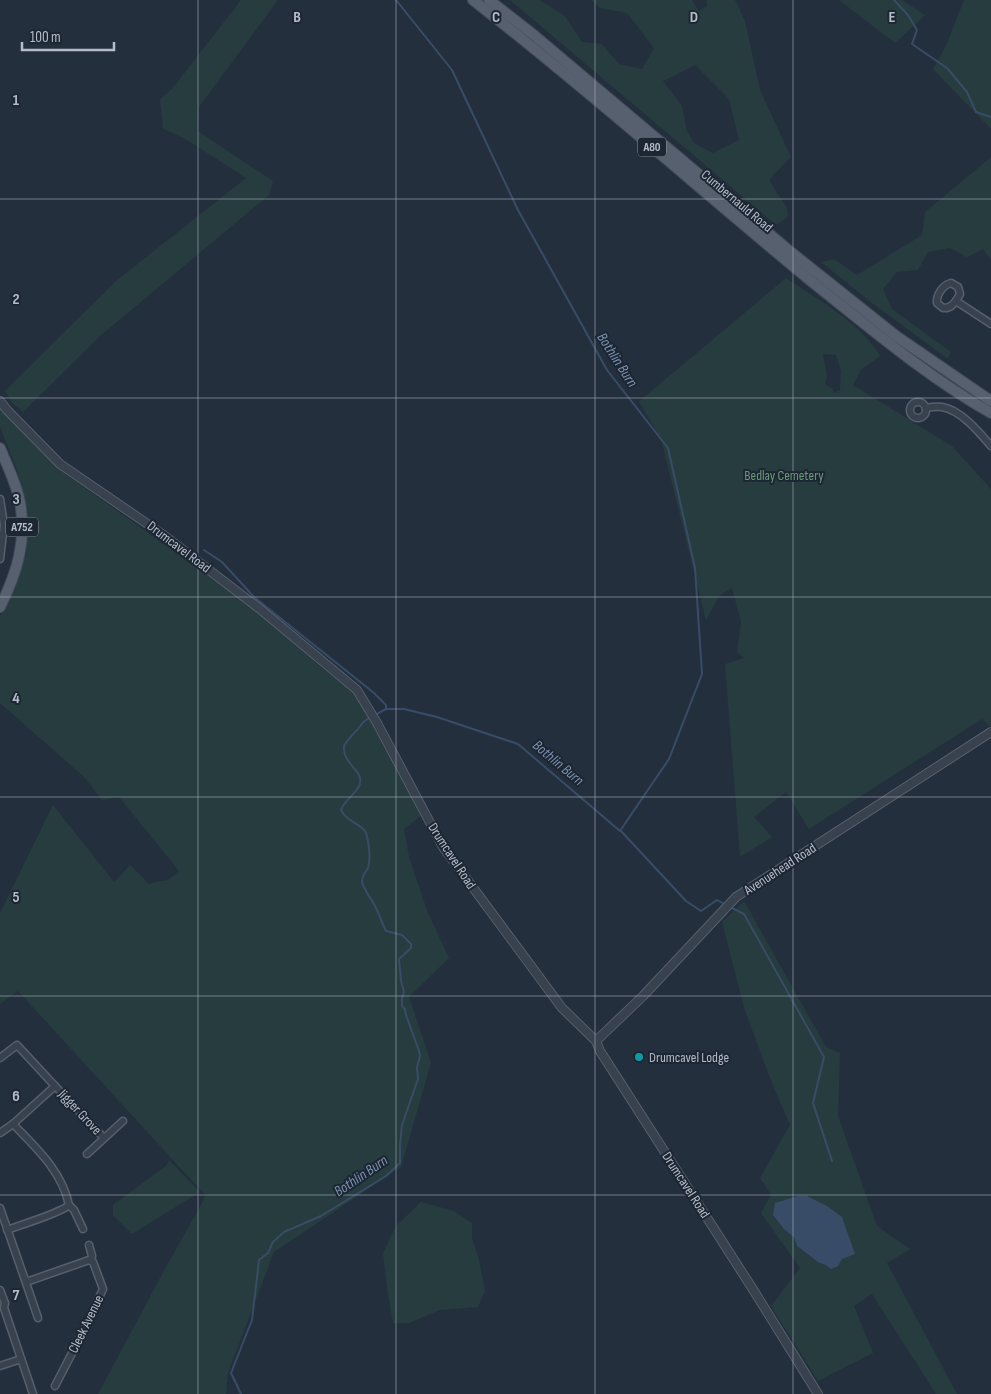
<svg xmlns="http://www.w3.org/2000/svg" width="991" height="1394" font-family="'Sofia Sans Condensed',sans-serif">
<rect width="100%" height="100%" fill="#242f3e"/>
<g fill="#263c3f" fill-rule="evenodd">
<polygon points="241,0 278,0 199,107 198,131 273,181 269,195 100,336 23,412 12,403 5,391 116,281 246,178 184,138 163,129 160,99 172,89"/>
<path d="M510 0H539L564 15 582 42 602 44 619 64 642 69 654 48 627 13 600 8 591 0H692L699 11 707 6 706 0H735L745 21 760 90 791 157 769 180 787 208 788 217 776 225ZM695 65 729 99 739 140 713 153 694 143 687 131 682 106 663 81Z"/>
<polygon points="839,0 902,0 925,15 895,43"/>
<polygon points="964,0 991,0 991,129 933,69 946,46"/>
<polygon points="991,157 991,260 983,249 967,257 950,248 928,252 918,270 897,272 883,289 892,309 951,352 948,359 872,303 821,262 834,259 857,275 922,235 925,212"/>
<path d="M786 278C817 299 861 323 880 356L861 370 853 385 952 446 991 489V727L982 719 809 829 786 792 754 817 772 837 740 857 725 664 744 658 737 652 741 622 732 588 719 596 706 620 661 439 639 402 643 398ZM823 354 836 355 841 371 840 390 834 393 832 388 825 384 827 376Z"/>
<polygon points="0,405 3,413 5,413 60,470 256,610 323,669 354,693 378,731 422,815 404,829 409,857 428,913 449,958 409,997 431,1063 401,1167 274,1252 228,1373 226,1394 98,1394 160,1278 202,1203 205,1195 18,991 0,1004 0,913 53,805 114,882 130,865 149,884 155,882 168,880 179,871 119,797 102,800 84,777 0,703 0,616 26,556 28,510 17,470 0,427"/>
<polygon points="744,901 826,1047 840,1053 838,1116 877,1226 910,1249 887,1263 957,1394 936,1394 872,1294 854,1306 873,1353 818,1381 771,1306 800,1268 761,1213 771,1195 760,1178 790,1125 772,1083 744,1008 722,922"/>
<polygon points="169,1160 200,1192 132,1234 113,1215 113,1205 167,1165"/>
<polygon points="421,1202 454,1211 472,1223 472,1238 479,1260 485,1291 478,1307 440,1310 409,1323 393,1323 387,1288 383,1253 396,1226"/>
</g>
<polygon fill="#394c67" points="798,1196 807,1196 827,1206 842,1217 855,1254 842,1259 838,1266 831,1269 826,1265 818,1262 797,1246 794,1237 784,1229 773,1215 775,1203"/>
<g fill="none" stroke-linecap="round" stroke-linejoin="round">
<g stroke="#394c67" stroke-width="2">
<polyline points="894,0 908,15 917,30 912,44 947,68 967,92 976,112 991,117"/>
<polyline points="204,550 222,562 254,597 374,693 386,705 386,708"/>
<polyline points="375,715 386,709 404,709 437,717 518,744 620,831 669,759 702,674 695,568 668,448 607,370 518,210 452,70 396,0"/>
<polyline points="621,831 686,901 701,911 717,900 726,905"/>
<polyline points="730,907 744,914 824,1057 813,1103 832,1161"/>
<path d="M241 1394 231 1373 252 1320 259 1260 268 1253 273 1242 284 1232 321 1216 386 1176 400 1163V1145L402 1125 418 1079 417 1067 420 1056 419 1051 406 1015 405 1009 402 1006V998L404 992 401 981 399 959 411 948V944L402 935 386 931C382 923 379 914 375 906 372 900 363 888 362 882 362 875 365 873 368 868 371 859 369 842 366 833 362 823 347 823 341 810 344 801 353 796 358 788 366 775 351 768 346 757 344 754 344 749 344 746 347 740 351 737 355 732 363 725 359 723 371 717"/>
</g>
<defs>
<g id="minor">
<path d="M951 283 958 287 960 294C956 301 952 309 943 308L937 303C936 295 943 285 951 283Z"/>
<polyline points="956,301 991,324"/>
<circle cx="918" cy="410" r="8"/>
<path d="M926 408C931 407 936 406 942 407 961 410 979 432 991 446"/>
<polyline points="0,499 4,525 0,559"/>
<polyline points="0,1058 17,1045 55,1086 13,1124 0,1133"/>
<polyline points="55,1086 104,1138"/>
<polyline points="87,1154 123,1121"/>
<polyline points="69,1205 74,1210 83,1229"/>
<polyline points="0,1208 25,1280 29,1281 89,1260 93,1262 103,1289 87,1324 55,1386"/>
<path d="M7 1230C20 1225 61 1213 69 1205 62 1171 36 1148 13 1124"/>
<polyline points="89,1245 92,1256 91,1261"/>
<polyline points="25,1280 38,1318"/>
<polyline points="0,1290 5,1303 4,1308 33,1394"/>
<polyline points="0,1366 21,1359"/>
</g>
<g id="tertiary">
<polyline points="0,401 7,410 60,464 162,534 260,609 357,690 377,723 443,847 562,1008 596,1041 600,1051 754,1291 818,1394"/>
<polyline points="596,1041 643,996 736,897 991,732"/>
</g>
<g id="primary">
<path d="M473 0C589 90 698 188 811 281 869 327 926 376 991 413"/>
<polyline points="489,0 535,36 792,253 896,336 991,401"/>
<path d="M0 448C7 465 16 483 20 502 27 541 17 573 0 607"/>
</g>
</defs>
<use href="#minor" stroke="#565f6c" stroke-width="9"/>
<use href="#tertiary" stroke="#565f6c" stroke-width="10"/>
<use href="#primary" stroke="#414a57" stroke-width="12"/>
<use href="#minor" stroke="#38414e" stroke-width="6"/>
<use href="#tertiary" stroke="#38414e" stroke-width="8"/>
<use href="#primary" stroke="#56606e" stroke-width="10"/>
</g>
<path fill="none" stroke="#b4bcc9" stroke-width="1" stroke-opacity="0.55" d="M198 0V1394M396 0V1394M595 0V1394M793 0V1394M0 199H991M0 398H991M0 597H991M0 797H991M0 996H991M0 1195H991"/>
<circle fill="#0f9aa8" stroke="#1d2633" stroke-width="2" cx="639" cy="1057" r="5"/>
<g text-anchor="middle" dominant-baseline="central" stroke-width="4" stroke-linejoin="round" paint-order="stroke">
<g fill="#1d2633" stroke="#878f9c" stroke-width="1">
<rect x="638" y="137.5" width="28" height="19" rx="4"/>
<rect x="6" y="517.5" width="32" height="19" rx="4"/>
</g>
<g font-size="12" font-weight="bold" fill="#b4bcc9">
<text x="652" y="147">A80</text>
<text x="22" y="527">A752</text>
</g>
<g font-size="14" fill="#b4bcc9" stroke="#1d2633">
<text transform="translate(737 201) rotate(40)">Cumbernauld Road</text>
<text transform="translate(179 547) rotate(37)">Drumcavel Road</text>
<text transform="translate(452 856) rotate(57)">Drumcavel Road</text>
<text transform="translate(780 869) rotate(-33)">Avenuehead Road</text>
<text transform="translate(80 1112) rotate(47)">Jigger Grove</text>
<text transform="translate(686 1185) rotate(57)">Drumcavel Road</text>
<text transform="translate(86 1324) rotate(-64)">Cleek Avenue</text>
</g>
<g font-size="14" fill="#6b9a76" stroke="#1d2633">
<text x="784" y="475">Bedlay Cemetery</text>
</g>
<g font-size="14" fill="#b4bcc9" stroke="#1d2633" text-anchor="start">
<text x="649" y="1057">Drumcavel Lodge</text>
</g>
<g font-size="15" font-style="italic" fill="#7c92b1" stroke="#1d2633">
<text transform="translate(617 360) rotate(57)">Bothlin Burn</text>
<text transform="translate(558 763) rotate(40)">Bothlin Burn</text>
<text transform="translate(361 1176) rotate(-34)">Bothlin Burn</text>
</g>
</g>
<g font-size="16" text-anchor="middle" font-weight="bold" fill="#b4bcc9" stroke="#1d2633" stroke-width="4" stroke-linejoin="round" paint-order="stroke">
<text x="297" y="22">B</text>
<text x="496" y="22">C</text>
<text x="694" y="22">D</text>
<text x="892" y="22">E</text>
<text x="16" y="105">1</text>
<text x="16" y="304">2</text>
<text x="16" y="504">3</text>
<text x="16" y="703">4</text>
<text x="16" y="902">5</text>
<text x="16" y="1101">6</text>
<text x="16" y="1300">7</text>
</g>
<path d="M22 42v8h92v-8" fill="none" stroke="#b4bcc9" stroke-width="2.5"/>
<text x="30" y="42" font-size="15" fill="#b4bcc9" stroke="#1d2633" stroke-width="4" paint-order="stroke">100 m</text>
</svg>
